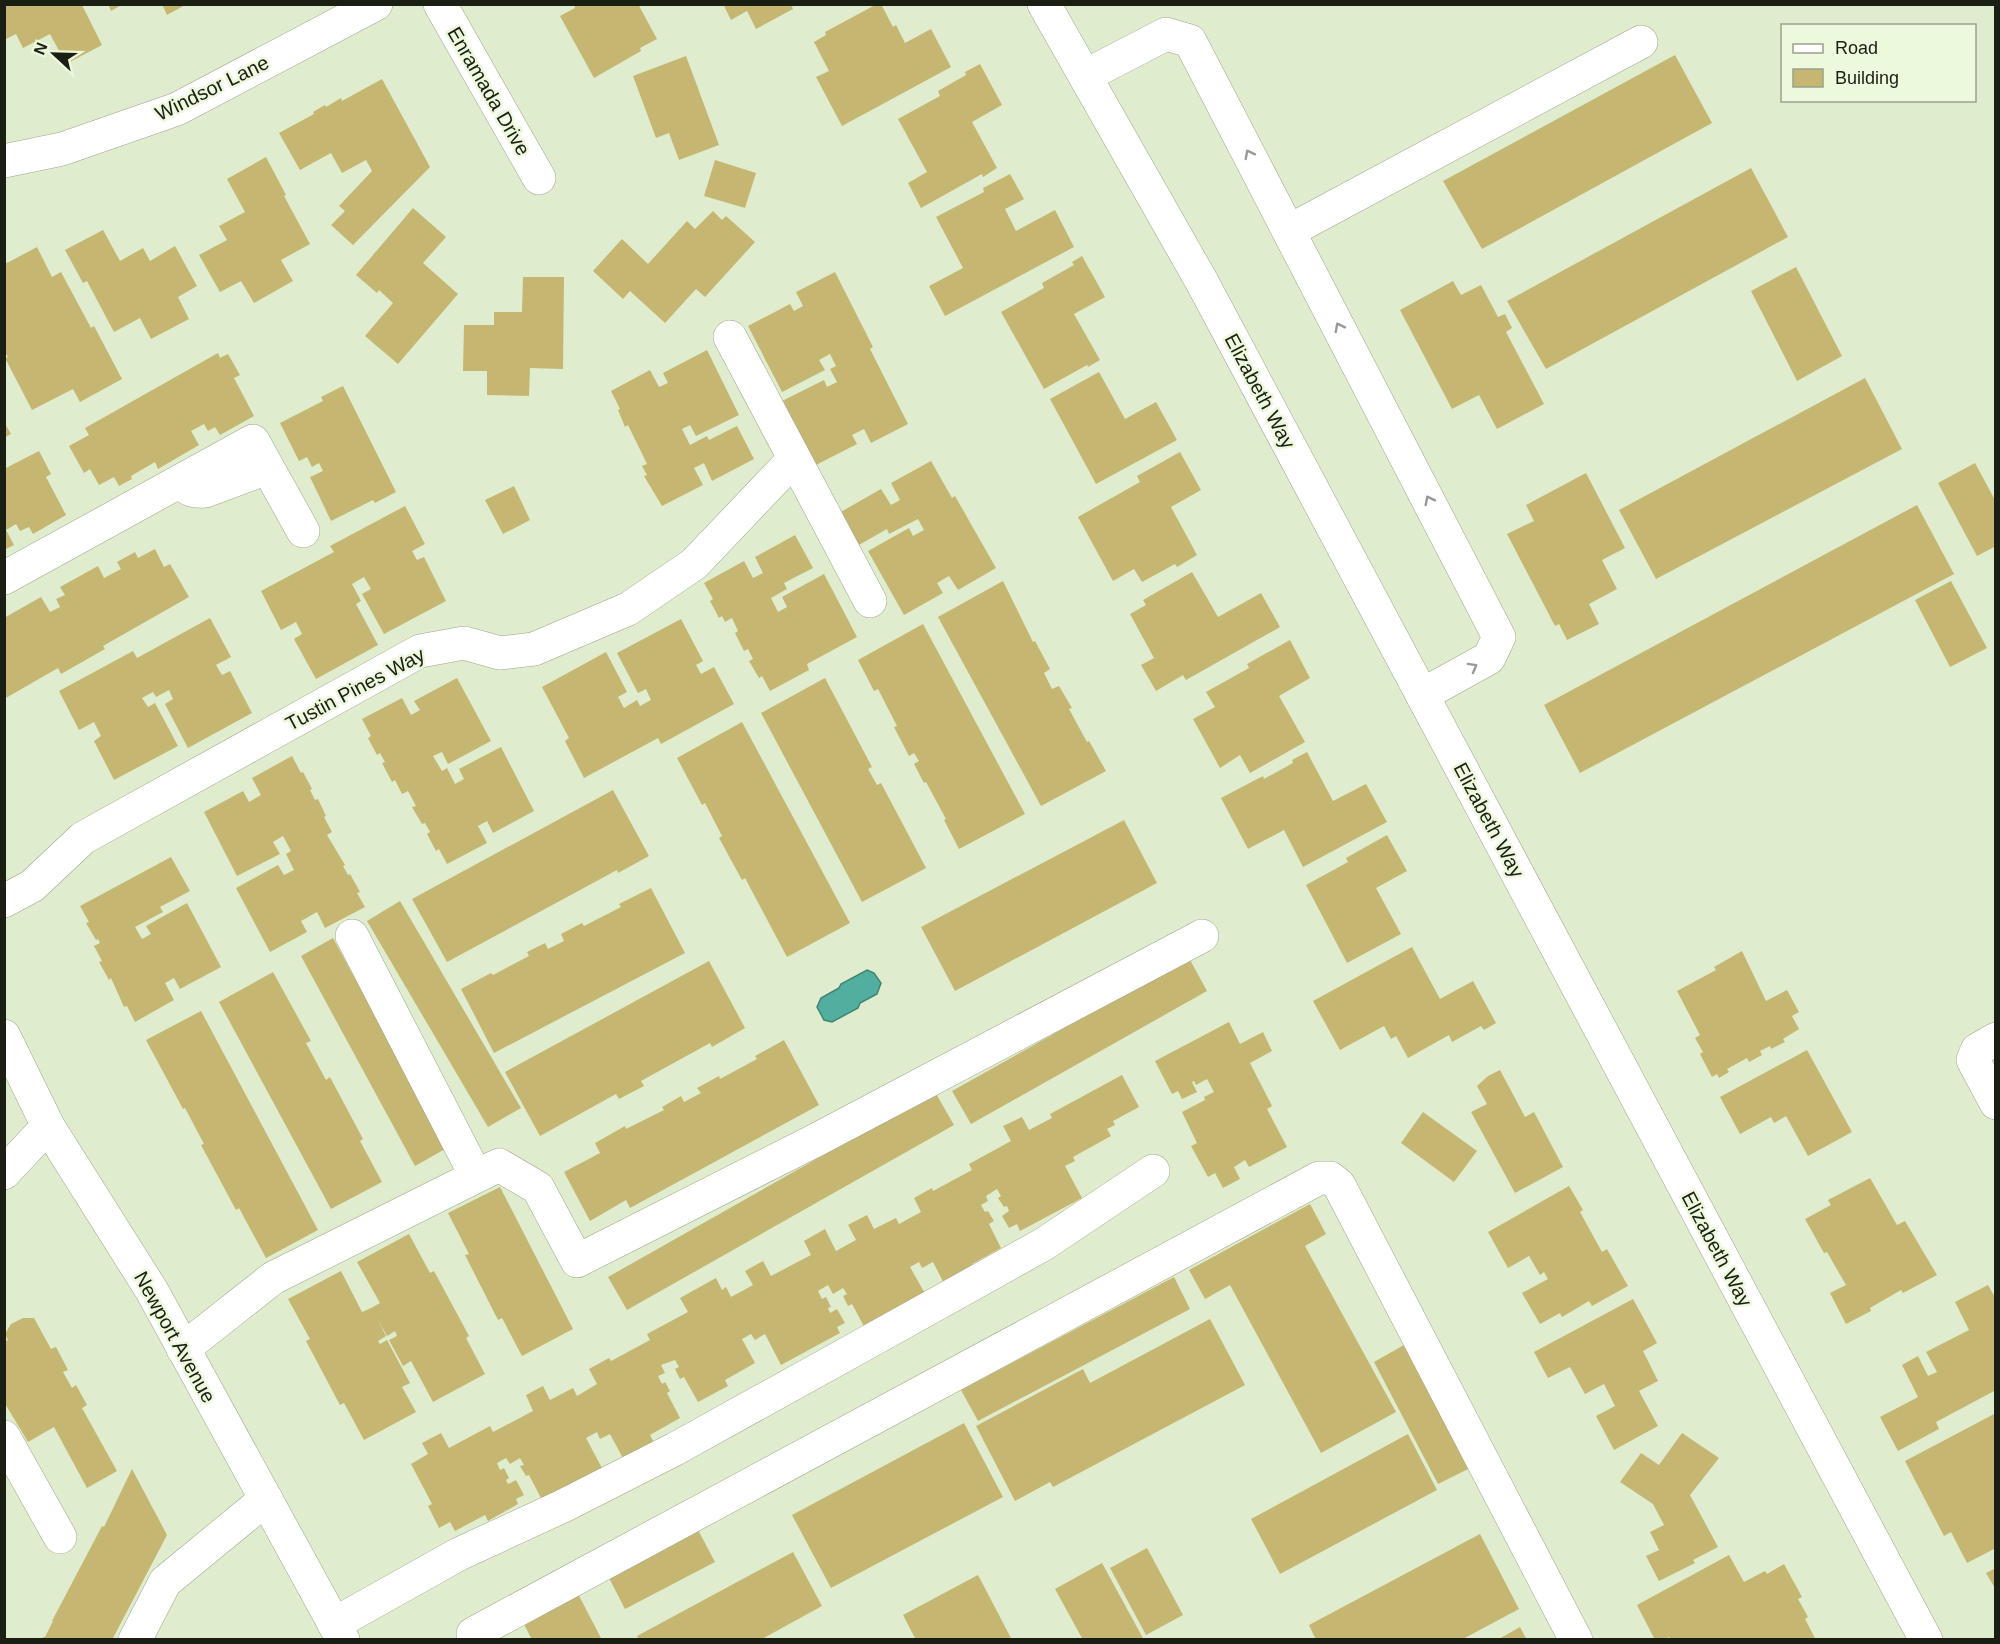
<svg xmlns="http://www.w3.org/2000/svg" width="2000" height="1644" font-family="Arial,sans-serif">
<rect width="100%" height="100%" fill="#e0ecce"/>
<polygon fill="#52ae9f" stroke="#418375" stroke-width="1.5" points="867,970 874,973 881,983 877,994 860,1003 858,1008 832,1022 824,1020 817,1007 821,998 839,988 841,984"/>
<g fill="#c5b771">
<polygon points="108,4 123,4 111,11"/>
<polygon points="162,4 187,4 167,15"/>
<polygon points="574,4 638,4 657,39 640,48 641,51 594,78 560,16 575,8"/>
<polygon points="723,4 791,4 793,9 756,29 747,11 731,20"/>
<polygon points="877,4 881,4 893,27 896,25 905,43 931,29 951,67 842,126 816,77 829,71 814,42 826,35 825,32"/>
<polygon points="4,5 82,5 102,45 66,64 50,34 23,48 16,34 4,40"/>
<polygon points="1675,55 1712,123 1482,249 1443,181"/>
<polygon points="686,56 719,145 679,160 669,133 656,138 633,76"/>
<polygon points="980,64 1002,105 972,122 997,168 983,177 982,174 921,208 908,183 927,172 898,119 940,96 938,91 966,75 965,72"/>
<polygon points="382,79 430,167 353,245 331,225 345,211 339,206 372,171 366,160 342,173 331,153 300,170 279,133 314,114 313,112 325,105 326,107 341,98 342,101"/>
<polygon points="266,157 286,195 284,196 310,244 281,260 293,281 254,303 241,281 220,292 199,255 227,240 219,226 245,212 227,179"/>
<polygon points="715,160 756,173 745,208 704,196"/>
<polygon points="1751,168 1788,237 1546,369 1507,301"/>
<polygon points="1010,174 1024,199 1005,209 1016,231 1055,210 1074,247 945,316 929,286 963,268 936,217 984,192 983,188"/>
<polygon points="413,208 446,237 423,263 458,294 398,364 365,336 393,303 379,290 377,293 356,275"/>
<polygon points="713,211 722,220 726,216 755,242 705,297 696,289 665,323 630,291 623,299 593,271 622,239 648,264 687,221 695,229"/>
<polygon points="103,230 120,261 143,248 150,261 175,246 197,286 178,297 189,319 151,339 140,318 114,332 87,281 83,283 65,250"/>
<polygon points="37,247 52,277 61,272 91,328 94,326 122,379 80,402 73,389 32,410 5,358 8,357 4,351 4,258 7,263"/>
<polygon points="1082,256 1105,297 1074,314 1100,360 1088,367 1087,365 1044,389 1001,312 1044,288 1042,283 1074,265 1072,262"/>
<polygon points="1796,267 1842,356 1797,381 1751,291"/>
<polygon points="835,272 873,347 870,349 908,424 871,443 864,429 852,435 857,444 814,466 780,402 824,380 827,387 837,382 830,369 836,366 830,354 819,360 825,370 782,392 748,326 790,304 794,311 803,306 796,292"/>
<polygon points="523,277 564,277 563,369 530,368 529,396 487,395 487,371 463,371 464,325 494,325 494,312 522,312"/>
<polygon points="1453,281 1461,295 1481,285 1498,317 1505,314 1512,328 1506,332 1544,404 1497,429 1479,395 1452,409 1400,310"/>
<polygon points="707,350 739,415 696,436 690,425 682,429 690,445 707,436 709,440 737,426 754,459 712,481 704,463 694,468 703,485 662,506 644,476 647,475 642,466 647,464 628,425 625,427 618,410 620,409 611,391 650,370 659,387 668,383 663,373"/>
<polygon points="218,353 220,358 228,354 240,375 234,378 254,416 220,435 215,427 208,431 204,424 191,431 199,445 158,469 155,462 131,476 132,479 119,486 114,477 99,485 90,469 84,473 69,446 89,435 85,428"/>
<polygon points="1099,372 1125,419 1156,402 1177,440 1096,484 1050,399"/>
<polygon points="1865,378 1902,449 1656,579 1619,510"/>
<polygon points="343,386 396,492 375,503 373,500 331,521 310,477 323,471 319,463 312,467 307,457 299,461 280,423 323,401 321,397"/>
<polygon points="4,422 11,434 4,438"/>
<polygon points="39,451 51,474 46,477 66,515 33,534 29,527 20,531 16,524 6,530 14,545 4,550 4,469"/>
<polygon points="1180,452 1201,490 1171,507 1197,555 1177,567 1175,564 1142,582 1134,569 1113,581 1078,517 1140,482 1137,476"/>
<polygon points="931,461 952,498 955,496 996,568 958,590 949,576 937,583 943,593 904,615 868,551 909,528 913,536 924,530 918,519 889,534 887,529 857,546 839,513 881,489 891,505 900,500 891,483"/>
<polygon points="1975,463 1996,502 1996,546 1977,556 1938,483"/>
<polygon points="1586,473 1625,548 1602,560 1617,589 1589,604 1599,624 1567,640 1559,624 1555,626 1507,534 1534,521 1526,505"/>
<polygon points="514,486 530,520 503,534 485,500"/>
<polygon points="1917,505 1954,574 1580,773 1544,705"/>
<polygon points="405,506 425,544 412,551 417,560 424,557 446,601 384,634 362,594 371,589 364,577 352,584 361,601 356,604 378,645 316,679 294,639 302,634 296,622 281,630 261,591 334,552 330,546"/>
<polygon points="795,535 813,568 784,583 787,589 771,598 778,612 787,607 782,597 824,574 857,637 807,664 809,670 770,691 762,676 759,678 749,661 753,659 748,649 744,651 735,633 738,631 732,618 725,622 722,616 719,618 710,601 713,599 704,583 744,561 753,578 763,573 755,557"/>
<polygon points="155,549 164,567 170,564 189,597 103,646 105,649 61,674 58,668 4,699 4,618 41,597 50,612 60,607 56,599 65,595 60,587 98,566 104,578 121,569 117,562 135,552 138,558"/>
<polygon points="1192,572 1218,617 1261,593 1280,627 1186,680 1183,675 1156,691 1141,665 1154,658 1130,614 1146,605 1143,600"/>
<polygon points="1003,581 1033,642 1035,641 1050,669 1044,673 1052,689 1059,686 1072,708 1069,709 1087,742 1089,741 1106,771 1041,806 938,617"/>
<polygon points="1951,581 1987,648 1950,667 1915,600"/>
<polygon points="210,618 231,657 216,665 222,675 230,671 252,713 188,748 165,704 173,699 169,690 156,697 153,692 142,698 148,707 155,703 178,746 114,780 94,741 101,736 94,722 79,730 59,691 133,651 137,658"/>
<polygon points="681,619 703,661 696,665 701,674 714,667 734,704 661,744 658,738 584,778 565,741 569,738 542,687 606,652 627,692 618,697 624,708 637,700 640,706 651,700 646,689 638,693 617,653"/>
<polygon points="923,624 1025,814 959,849 944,820 946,819 926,782 924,783 914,764 919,761 914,753 909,756 894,727 897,726 878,689 874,691 858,660"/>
<polygon points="1290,640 1310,678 1279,696 1305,742 1250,773 1240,755 1220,768 1193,719 1215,707 1206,692 1249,668 1247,664"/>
<polygon points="457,678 491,741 448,764 442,752 433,756 442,771 447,768 455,784 464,779 459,769 501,747 534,811 493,833 487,821 478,826 487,843 447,864 439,849 436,851 427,834 430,832 425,823 422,824 412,807 416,806 408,791 402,794 395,780 392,782 382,763 385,762 380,753 377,755 368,738 371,736 362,719 402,698 411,715 420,710 414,701"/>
<polygon points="825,678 872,767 868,769 877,785 881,783 926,868 862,902 761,713"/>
<polygon points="742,722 850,923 787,957 745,878 742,880 719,838 722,836 705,803 702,805 677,758"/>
<polygon points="1307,752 1333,801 1366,784 1387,822 1303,867 1284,830 1248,849 1221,798 1263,776 1264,779 1293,763 1292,760"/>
<polygon points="292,756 301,773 303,772 312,789 310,790 315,800 318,799 326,816 324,817 332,832 327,835 345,865 343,866 348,875 350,874 360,892 357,893 365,907 325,928 317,912 301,921 307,932 270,952 236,888 278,865 284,875 294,870 286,854 291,851 283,836 273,842 280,854 237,876 204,812 243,791 249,802 261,795 252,778"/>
<polygon points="613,790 649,856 618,873 617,870 447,962 412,899"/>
<polygon points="1124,820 1157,883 955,991 921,927"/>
<polygon points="1387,835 1407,871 1376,888 1401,934 1347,963 1306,885 1348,862 1346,858"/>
<polygon points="171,857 190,891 160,907 163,912 135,927 142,939 151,934 146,926 187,903 221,967 180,989 174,978 165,983 174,1000 135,1022 127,1006 124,1007 111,978 109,980 99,962 102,961 94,946 100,943 98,939 96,940 86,923 89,922 80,906"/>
<polygon points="651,888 685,953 494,1053 461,989 491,973 493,975 529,956 527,952 545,943 548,949 564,941 561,934 582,923 584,926 621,907 619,904"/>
<polygon points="400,901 521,1108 488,1127 367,921"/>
<polygon points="333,938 447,1148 415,1166 301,956"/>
<polygon points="1412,947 1440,999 1473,981 1496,1023 1484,1030 1481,1026 1452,1042 1449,1035 1408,1058 1396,1036 1391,1039 1384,1026 1340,1050 1313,1001"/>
<polygon points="1742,951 1766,1001 1787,990 1799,1012 1792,1016 1799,1029 1783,1039 1785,1042 1771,1049 1770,1046 1760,1051 1762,1055 1749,1062 1747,1058 1727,1069 1729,1072 1719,1078 1717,1074 1712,1077 1700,1054 1703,1052 1695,1038 1700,1035 1677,991 1716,970 1714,967"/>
<polygon points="1189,958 1207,991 971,1124 952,1091"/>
<polygon points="709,961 745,1028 712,1047 710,1043 641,1081 644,1086 619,1099 616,1094 540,1136 505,1072"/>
<polygon points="273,972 311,1041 306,1043 326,1080 330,1077 363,1139 360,1141 382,1182 331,1209 219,1002"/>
<polygon points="201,1011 318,1230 266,1258 239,1208 236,1210 201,1145 204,1144 185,1108 183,1109 146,1040"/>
<polygon points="1229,1022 1240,1044 1263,1032 1272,1051 1250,1063 1272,1106 1267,1109 1287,1147 1249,1167 1245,1160 1234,1167 1240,1179 1223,1188 1215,1173 1208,1177 1191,1146 1197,1143 1182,1112 1205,1100 1204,1097 1214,1092 1207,1079 1196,1085 1194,1081 1192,1082 1197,1092 1182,1099 1178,1091 1172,1094 1155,1061"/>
<polygon points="784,1040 819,1105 630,1208 626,1200 590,1221 564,1172 600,1153 595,1143 625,1126 626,1129 664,1110 662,1107 681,1096 684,1102 701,1093 697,1088 719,1076 720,1079 757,1059 755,1056"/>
<polygon points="1807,1050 1852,1132 1808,1156 1786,1116 1774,1123 1771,1117 1740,1134 1720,1097"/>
<polygon points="1500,1070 1525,1117 1534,1112 1563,1167 1515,1193 1471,1112 1487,1104 1477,1086 1488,1076"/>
<polygon points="1122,1075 1139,1107 1113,1121 1115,1125 1107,1129 1111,1136 1073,1157 1075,1161 1065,1166 1082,1198 1020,1231 1017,1224 1009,1228 1002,1216 1009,1211 1007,1206 1004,1207 998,1198 1001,1196 997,1189 986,1196 988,1201 981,1205 985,1212 988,1211 994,1221 989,1224 1001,1248 972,1264 979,1277 949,1293 933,1262 922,1268 919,1262 910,1267 927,1297 866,1330 852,1304 848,1306 843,1296 847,1294 843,1288 833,1294 828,1285 818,1291 822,1299 826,1297 831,1307 828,1308 830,1313 837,1309 845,1323 837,1327 840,1333 781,1365 765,1334 755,1340 751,1334 742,1339 755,1363 725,1380 728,1386 698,1402 684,1377 680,1379 675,1369 679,1367 675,1360 661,1365 665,1373 658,1376 662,1384 665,1382 670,1391 667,1393 680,1418 650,1435 657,1448 626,1464 610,1434 600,1439 597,1432 586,1438 602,1468 542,1500 529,1475 526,1476 520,1466 524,1465 520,1458 510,1464 506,1458 497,1463 500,1470 504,1468 509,1478 506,1480 508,1484 516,1480 524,1495 516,1499 518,1504 488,1521 485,1515 455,1531 450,1522 439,1528 428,1506 432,1504 411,1464 428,1454 422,1443 441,1433 449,1448 490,1426 493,1432 533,1411 526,1395 543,1386 550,1400 573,1388 577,1396 597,1384 589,1369 609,1358 611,1361 650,1340 647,1334 688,1312 680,1298 716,1278 722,1290 726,1287 731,1297 753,1285 745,1271 763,1261 771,1276 811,1255 804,1241 825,1229 836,1251 856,1240 848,1225 867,1215 874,1229 896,1218 899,1224 921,1212 914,1198 932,1188 933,1191 972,1170 969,1164 1011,1141 1003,1126 1022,1117 1029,1130 1052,1118 1050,1114"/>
<polygon points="935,1092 954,1125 627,1310 608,1277"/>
<polygon points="1423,1112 1477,1151 1454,1182 1401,1143"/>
<polygon points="1870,1178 1897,1225 1905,1221 1937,1275 1903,1293 1901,1290 1870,1308 1871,1311 1846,1324 1830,1293 1846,1285 1827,1252 1824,1253 1805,1219 1831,1205 1828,1200"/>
<polygon points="1569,1186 1583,1210 1580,1212 1602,1252 1607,1249 1628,1286 1592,1306 1589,1301 1562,1317 1560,1313 1540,1324 1522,1293 1548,1279 1544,1272 1540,1275 1529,1256 1508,1268 1488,1232"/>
<polygon points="500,1187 573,1329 522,1356 502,1318 498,1320 465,1255 469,1254 448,1213"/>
<polygon points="1310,1204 1326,1234 1305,1246 1396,1412 1321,1453 1230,1285 1205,1299 1189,1270"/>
<polygon points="409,1234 430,1273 434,1271 469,1336 466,1338 485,1374 433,1402 411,1361 403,1366 389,1340 397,1336 395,1331 387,1336 378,1320 386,1336 378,1341 380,1344 387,1340 410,1383 402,1387 416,1412 364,1440 344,1403 340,1405 306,1341 310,1339 288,1299 341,1271 362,1312 371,1308 380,1303 357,1262"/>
<polygon points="1174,1277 1190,1309 978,1421 961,1390"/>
<polygon points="1988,1285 1996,1299 1996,1390 1936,1422 1939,1429 1898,1451 1880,1417 1918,1397 1902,1365 1918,1356 1928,1376 1937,1372 1926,1352 1969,1330 1955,1302"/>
<polygon points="1633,1299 1657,1343 1643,1351 1658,1381 1639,1391 1658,1426 1614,1450 1596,1416 1615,1406 1604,1384 1585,1394 1570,1367 1548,1378 1534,1352"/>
<polygon points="23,1318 34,1318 51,1349 56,1347 68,1370 63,1372 72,1388 76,1385 87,1405 82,1408 117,1471 87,1488 54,1427 28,1442 4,1402 4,1342 8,1340 5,1334 11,1324"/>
<polygon points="1210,1319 1245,1385 1053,1487 1050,1482 1015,1501 976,1426 1083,1369 1090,1383"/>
<polygon points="1404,1345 1470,1468 1438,1484 1374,1362"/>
<polygon points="1996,1413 1996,1548 1967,1563 1951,1532 1944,1536 1905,1461"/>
<polygon points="964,1423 1003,1497 831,1588 792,1515"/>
<polygon points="1682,1433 1719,1458 1690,1495 1718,1547 1693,1560 1695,1563 1659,1581 1646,1556 1659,1550 1650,1532 1664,1525 1653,1504 1620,1482 1641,1453 1659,1465"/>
<polygon points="1408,1434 1437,1490 1280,1574 1251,1519"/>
<polygon points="132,1469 167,1535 112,1640 42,1640 43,1637 45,1637 53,1621 52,1621 102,1526 104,1527"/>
<polygon points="698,1530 715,1562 625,1609 609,1578"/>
<polygon points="1480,1534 1519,1609 1461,1640 1316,1640 1309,1625"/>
<polygon points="1147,1548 1183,1615 1146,1635 1110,1568"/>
<polygon points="793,1552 822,1606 760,1640 639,1640 637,1636"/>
<polygon points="1729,1555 1744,1582 1765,1571 1767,1574 1784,1564 1802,1597 1798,1599 1808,1617 1805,1619 1816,1640 1671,1640 1669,1637 1664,1640 1655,1640 1637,1605"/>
<polygon points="1102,1563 1144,1640 1083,1640 1055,1589"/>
<polygon points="1996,1568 1996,1590 1986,1573"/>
<polygon points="978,1575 1012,1640 916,1640 903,1615"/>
<polygon points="576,1590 602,1640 532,1640 522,1620"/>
<polygon points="1520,1627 1527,1640 1497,1640"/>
</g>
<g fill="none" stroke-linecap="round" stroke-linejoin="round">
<defs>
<g id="minor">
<polyline points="440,4 539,178"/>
<polyline points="1044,4 1202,282 1926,1640"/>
<polyline points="1085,76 1166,34 1190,41 1499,637 1489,658 1422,695"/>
<polyline points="4,161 62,149 177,109 376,4"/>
<polyline points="1289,231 1641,42"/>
<polyline points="730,337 870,601"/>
<path d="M181 483C188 490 194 492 205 491L267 468"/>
<polyline points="4,578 253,441 303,531"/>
<polyline points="4,901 32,886 83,838 420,651 464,643 500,653 534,649 628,609 694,564 794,459"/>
<polyline points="352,936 476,1176"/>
<polyline points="1996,1039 1977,1050 1973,1060 1996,1103"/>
<polyline points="4,1173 48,1126"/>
<polyline points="183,1349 273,1278 499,1165 538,1188 577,1261 816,1140 1202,936"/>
<polyline points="4,1437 60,1537"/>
<polyline points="334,1624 459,1554 563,1506 675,1449 870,1341 1044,1244 1153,1171"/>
<polyline points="135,1640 165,1582 266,1499"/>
<polyline points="476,1640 473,1634 493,1623 1319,1178 1330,1178 1339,1185 1576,1640"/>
</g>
<polyline id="major" points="4,1036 48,1126 152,1291 343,1640"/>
</defs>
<use href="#minor" stroke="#9ba78b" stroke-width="34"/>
<use href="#major" stroke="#9ba78b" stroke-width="34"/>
<use href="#minor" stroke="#fff" stroke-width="33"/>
<use href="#major" stroke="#fff" stroke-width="33"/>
</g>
<defs><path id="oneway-chevron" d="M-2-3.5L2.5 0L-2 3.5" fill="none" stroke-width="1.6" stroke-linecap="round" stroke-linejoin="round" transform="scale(1.5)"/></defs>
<g stroke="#989a95">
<use href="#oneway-chevron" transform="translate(1249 154) rotate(-117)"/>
<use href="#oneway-chevron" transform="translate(1339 327) rotate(-117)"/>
<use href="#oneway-chevron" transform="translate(1429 500) rotate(-117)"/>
<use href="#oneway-chevron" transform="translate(1473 667) rotate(-29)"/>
</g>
<g text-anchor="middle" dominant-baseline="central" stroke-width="5" stroke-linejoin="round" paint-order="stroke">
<g font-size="20" fill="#1a1e13" stroke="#edf9dc">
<text transform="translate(212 88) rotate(-26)">Windsor Lane</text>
<text transform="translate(489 91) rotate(60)">Enramada Drive</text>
<text transform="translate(1260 391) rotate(62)">Elizabeth Way</text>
<text transform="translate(355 689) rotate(-28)">Tustin Pines Way</text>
<text transform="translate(1489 820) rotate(62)">Elizabeth Way</text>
<text transform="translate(1717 1249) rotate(62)">Elizabeth Way</text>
<text transform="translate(175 1337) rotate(61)">Newport Avenue</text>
</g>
</g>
<rect width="2000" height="1644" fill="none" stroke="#1a1e13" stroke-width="12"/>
<rect x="1781" y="24" width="195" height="78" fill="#edf9dc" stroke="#99a18c" stroke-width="1.5"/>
<rect x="1793" y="44" width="30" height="9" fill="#ffffff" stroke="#99a18c" stroke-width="1.5"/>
<text x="1835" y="54" font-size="18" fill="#1a1e13">Road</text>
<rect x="1793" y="69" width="30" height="18" fill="#c5b771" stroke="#99a18c" stroke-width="1.5"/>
<text x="1835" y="84" font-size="18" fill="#1a1e13">Building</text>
<g transform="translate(54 54) rotate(292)" stroke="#edf9dc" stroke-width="4.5" paint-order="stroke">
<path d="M0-4.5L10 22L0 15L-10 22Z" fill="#1a1e13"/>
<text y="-9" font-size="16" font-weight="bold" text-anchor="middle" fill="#1a1e13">N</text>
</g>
</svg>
